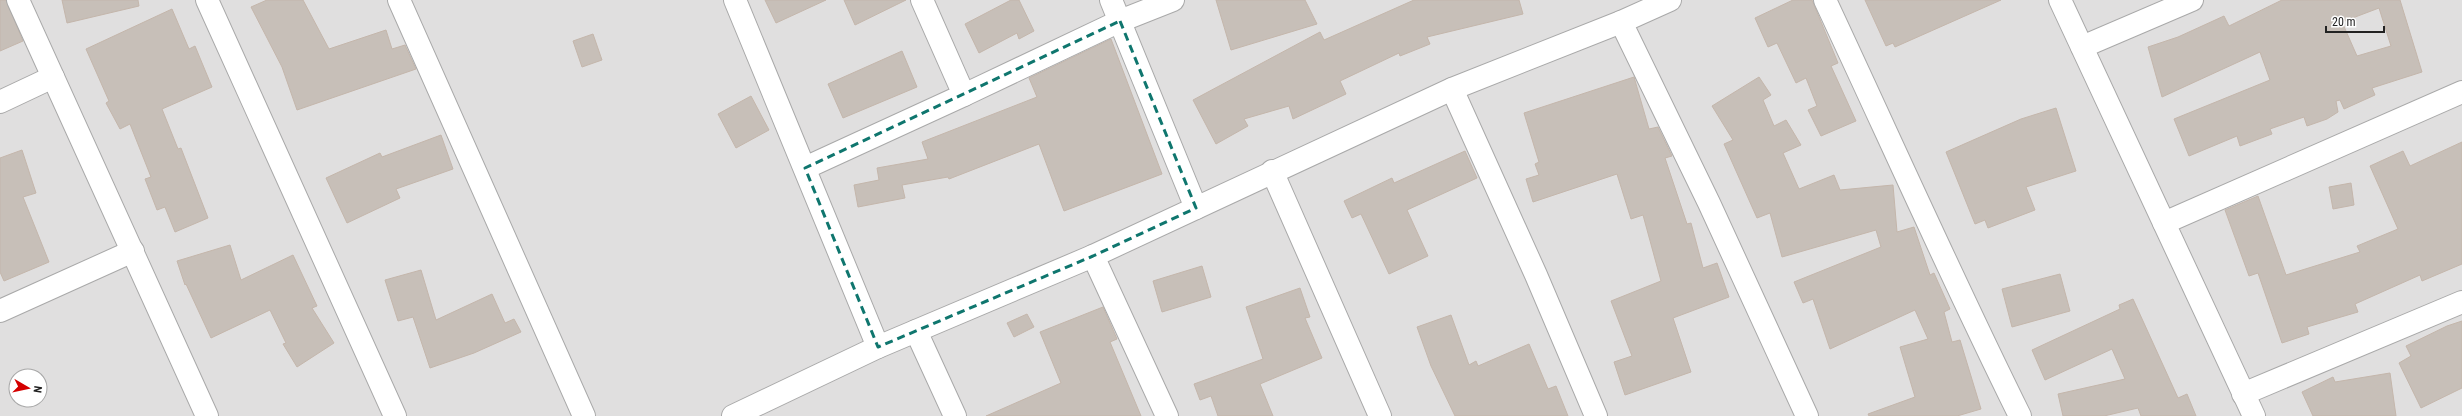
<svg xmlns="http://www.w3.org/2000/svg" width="2462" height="416" font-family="'Roboto Condensed',sans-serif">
<rect width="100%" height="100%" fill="#f2efe9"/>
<path fill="#e0dfdf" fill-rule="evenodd" d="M0 0H2462V416H0ZM16 376H40V400H16Z"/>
<g fill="#c7bfb8" stroke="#c4b6ab" fill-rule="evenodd">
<polygon points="0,0 6,0 23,41 0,51"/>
<polygon points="62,0 138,0 139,6 67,23"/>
<polygon points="267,0 303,0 329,49 386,30 392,49 405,45 416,69 297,110 282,67 251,7"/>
<polygon points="765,0 826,0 776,23"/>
<polygon points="844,0 906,0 855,25"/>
<polygon points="1011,0 1019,0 1034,31 1019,39 1017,33 979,53 965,24"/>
<polygon points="1216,0 1305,0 1317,24 1231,50"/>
<polygon points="1414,0 1519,0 1523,14 1427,37 1430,44 1400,56 1399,53 1340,81 1346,94 1293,119 1289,106 1244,119 1248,126 1216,144 1193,100 1320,32 1324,40"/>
<polygon points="1793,0 1812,0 1838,63 1831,66 1856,121 1821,136 1808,110 1817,106 1806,78 1796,83 1777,43 1768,47 1755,18"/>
<polygon points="1865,0 2001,0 1895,47 1893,43 1886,46"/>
<path d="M2282 0H2400L2422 72 2372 88 2375 95 2344 109 2340 100 2336 101 2338 112 2327 119 2307 126 2304 117 2270 129 2272 134 2240 146 2237 136 2189 156 2174 119 2270 80 2260 52 2162 97 2148 47 2178 37 2224 16 2229 26ZM2379 8 2391 46 2357 56 2342 22Z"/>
<polygon points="172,9 189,49 195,46 212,87 162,109 178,149 181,148 208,218 175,232 165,207 157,210 145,179 151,177 130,124 120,129 106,103 109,101 86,49"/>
<polygon points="593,34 602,60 582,67 573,41"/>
<polygon points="1111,39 1162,174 1064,211 1039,144 949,179 948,177 902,185 905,198 858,207 854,185 879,180 877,168 928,159 922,142 1037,97 1029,78"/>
<polygon points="902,51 917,87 843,118 828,84"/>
<polygon points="1634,77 1649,129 1658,127 1672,156 1665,158 1687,224 1691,223 1703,268 1717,263 1729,297 1673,318 1691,372 1625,395 1614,362 1632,356 1611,301 1661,281 1643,215 1631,219 1617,174 1533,202 1526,179 1539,175 1535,164 1539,162 1524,113"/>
<polygon points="1759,77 1771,95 1763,100 1774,126 1786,120 1801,145 1783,153 1799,189 1834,175 1840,190 1893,185 1897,232 1914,227 1930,275 1934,273 1950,309 1944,312 1952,342 1960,340 1981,409 1957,416 1869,416 1868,414 1915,397 1900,347 1928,339 1915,310 1830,349 1813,299 1803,303 1794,282 1881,247 1876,230 1782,257 1770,213 1757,218 1724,144 1733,140 1712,106"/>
<polygon points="751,96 769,130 736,148 718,114"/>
<polygon points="2056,108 2076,171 2026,187 2035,210 1988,228 1985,220 1975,224 1946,152 2021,119"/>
<polygon points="441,135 453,169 396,189 400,198 347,223 326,178 380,153 382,157"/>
<polygon points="2462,142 2462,264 2422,281 2420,275 2355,304 2358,312 2307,327 2309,334 2282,343 2258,273 2249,276 2225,210 2258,196 2286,275 2360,252 2357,246 2398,229 2370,166 2403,151 2410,166"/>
<polygon points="22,150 36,193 23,197 49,262 4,281 0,272 0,158"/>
<polygon points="1465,151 1477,178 1407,210 1428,256 1389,274 1361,214 1352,218 1344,201 1392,178 1394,183"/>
<polygon points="2351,183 2354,205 2333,209 2329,187"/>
<polygon points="230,245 241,280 293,255 317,306 312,308 334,343 297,367 283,344 286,343 270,310 211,338 186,284 185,285 177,261"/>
<polygon points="1202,266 1211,297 1162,312 1153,281"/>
<polygon points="421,270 436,320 492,294 505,323 514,319 521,332 474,353 430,368 413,317 398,321 385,280"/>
<polygon points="2060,274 2070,311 2012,327 2002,289"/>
<polygon points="1300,288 1310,317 1305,318 1322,358 1260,384 1273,416 1218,416 1211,396 1200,400 1194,384 1263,359 1246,307"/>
<polygon points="2133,299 2178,398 2187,394 2196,416 2141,416 2138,408 2104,416 2063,416 2058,394 2125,379 2112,349 2045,380 2032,350 2120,309 2119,305"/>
<polygon points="1103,307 1117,339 1110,342 1141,416 986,416 1061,383 1040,332"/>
<polygon points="1027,314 1034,327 1014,337 1007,323"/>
<polygon points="1451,315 1469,365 1476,361 1478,366 1529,344 1548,389 1556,386 1568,416 1455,416 1431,366 1417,327"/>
<polygon points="2462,321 2462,388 2421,408 2399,363 2411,356 2406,346 2447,326"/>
<polygon points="2390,373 2396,416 2313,416 2302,392 2333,377 2335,382"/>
</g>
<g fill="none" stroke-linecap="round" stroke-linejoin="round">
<defs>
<g id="minor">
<polyline points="18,0 207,416"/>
<polyline points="207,0 395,416"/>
<polyline points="399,0 584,416"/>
<polyline points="735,0 878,347"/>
<polyline points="1111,0 1196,208"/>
<path d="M1825 0C1890 139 1952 279 2020 416"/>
<polyline points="2060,0 2254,416"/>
<polyline points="1621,22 1709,203 1807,416"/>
<polyline points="2082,47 2192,0"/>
<polyline points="1452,89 1536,275 1596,416"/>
<polyline points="964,95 1120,21 1173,0"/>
<polyline points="0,102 53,77"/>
<polyline points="805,168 964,95 922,0"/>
<polyline points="1272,171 1380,416"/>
<polyline points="2164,223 2462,92"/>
<polyline points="1093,256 1167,416"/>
<polyline points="0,311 133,251"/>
<polyline points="916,331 955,416"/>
<polyline points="2243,394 2462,302"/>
<polyline points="733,416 878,347 1093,256 1452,89 1621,22 1670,0"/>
</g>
</defs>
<use href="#minor" stroke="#a9a9a9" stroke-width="24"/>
<use href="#minor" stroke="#fff" stroke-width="22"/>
</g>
<path fill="none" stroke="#0f766e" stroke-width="3" stroke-dasharray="8 5" stroke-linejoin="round" d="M1120 21 1196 208 1093 256 878 347 805 168Z"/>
<g transform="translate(28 388) rotate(99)"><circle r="19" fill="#ffffff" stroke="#a7a7a7"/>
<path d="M0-3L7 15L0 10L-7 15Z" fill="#d40000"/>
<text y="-6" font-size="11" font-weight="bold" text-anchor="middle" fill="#222222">N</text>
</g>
<path d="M2326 26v6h58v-6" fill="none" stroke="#222222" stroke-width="2"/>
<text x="2332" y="26" font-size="12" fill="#222222" stroke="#ffffff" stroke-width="3" paint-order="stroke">20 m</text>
</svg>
